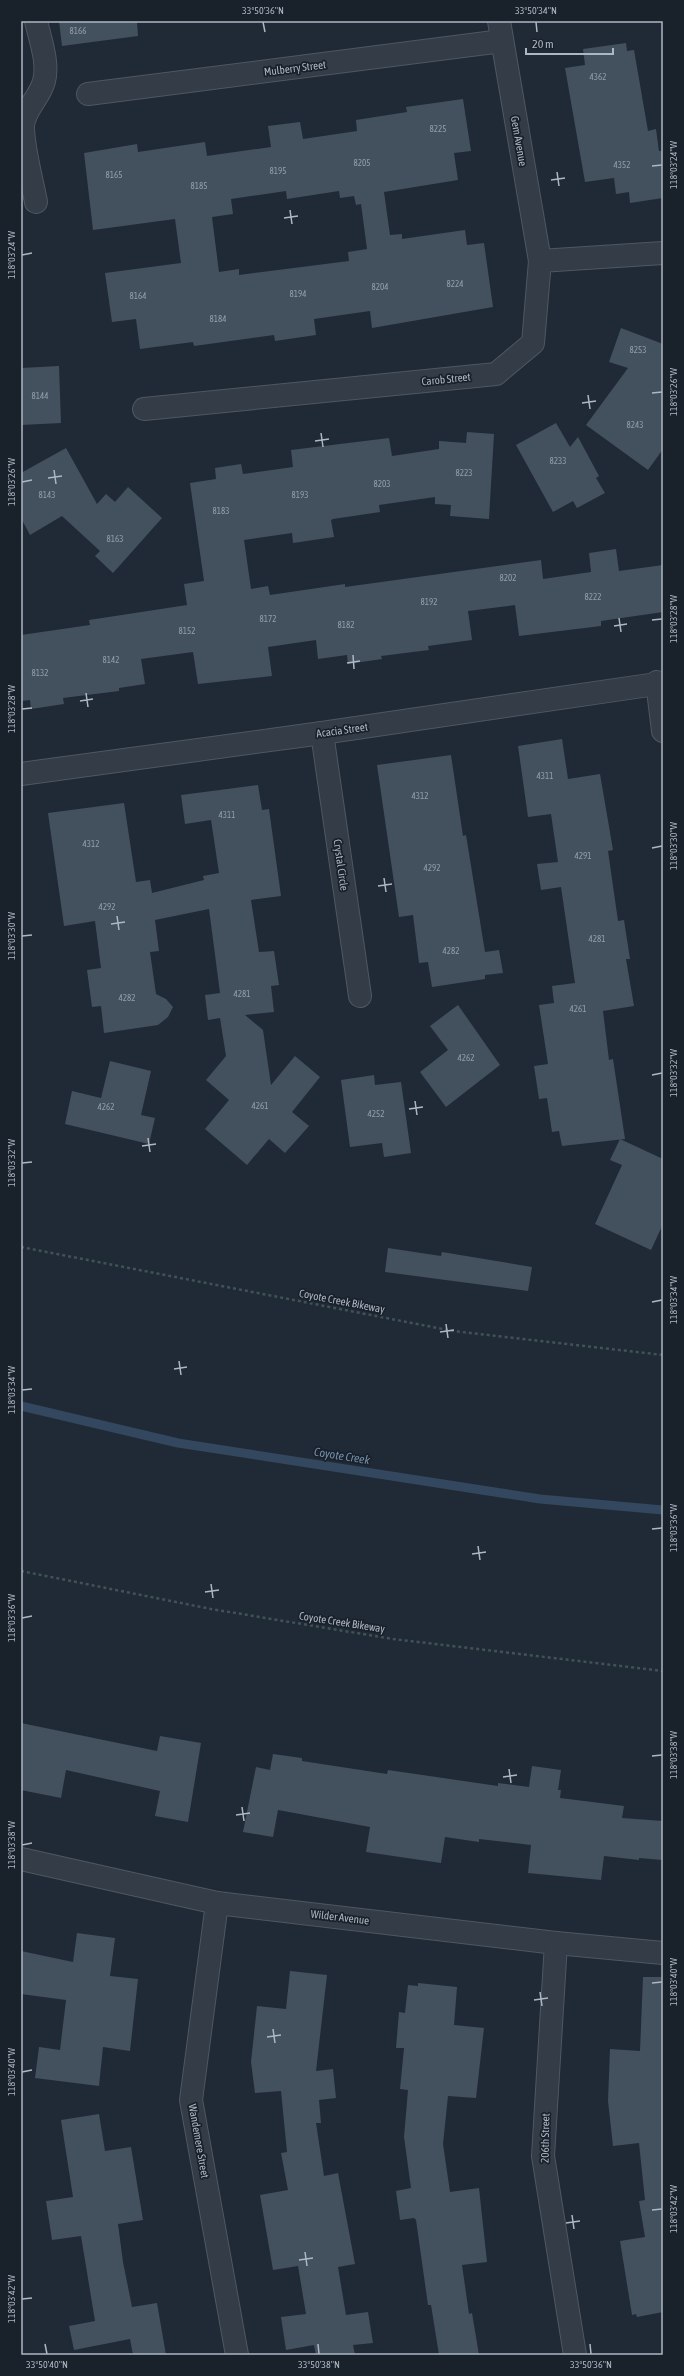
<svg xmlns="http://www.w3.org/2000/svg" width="684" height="2376" font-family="'Asap Condensed',sans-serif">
<rect width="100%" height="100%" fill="#202a36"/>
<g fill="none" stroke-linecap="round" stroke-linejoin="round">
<polyline stroke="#33475e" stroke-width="9" points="21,1406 178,1443 540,1499 663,1510"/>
</g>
<g fill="#43505e" fill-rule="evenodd">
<polygon points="59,21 137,21 138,36 62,46"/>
<polygon points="626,43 627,51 634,50 648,131 656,129 659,151 663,151 663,198 630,203 629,192 616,194 614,178 585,182 565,68 585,65 583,49"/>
<path d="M463 99 471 151 454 153 458 180 384 192 390 235 402 234V239L465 230 467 245 484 243 493 307 372 328 370 311 314 319 316 335 275 341 274 335 194 346 193 342 140 349 136 319 112 322 105 273 181 263 175 219 93 230 84 153 137 144 138 152 205 142 207 156 271 147 268 126 300 122 303 139 357 131 356 120 407 112 406 107ZM286 191 287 199 339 191 340 198 354 196 356 205 361 204 367 249 348 252 349 261 239 275V269L219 272 212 217 233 214 231 199Z"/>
<polygon points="621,328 663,344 663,449 648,470 586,425 628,368 609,362"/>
<polygon points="59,366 61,423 21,425 21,368"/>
<polygon points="556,423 570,447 578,437 599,476 596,478 605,493 577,508 573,501 553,512 516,445"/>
<polygon points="467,432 494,434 489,519 450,516 451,505 435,504 435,497 379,505 380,512 333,519 331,520 334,537 293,543 292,533 244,540 251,589 268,586 270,595 345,584 345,587 541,560 543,579 591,572 589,553 616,549 619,571 663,565 663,612 601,621 601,626 519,636 515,605 468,611 472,640 428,646 429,650 381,656 382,659 348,664 347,655 318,659 316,640 268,647 272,676 198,684 193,652 141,659 145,684 119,688 119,691 63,698 64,704 31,709 30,700 21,701 21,635 90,625 89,620 187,605 184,584 204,581 190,483 216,479 215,468 241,464 243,474 293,467 291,450 389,438 392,456 439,449 439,441 466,443"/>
<polygon points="66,448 97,504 106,494 115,502 128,487 162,518 113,573 95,556 100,551 62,516 30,535 21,518 21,473"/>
<polygon points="562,739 568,779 600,774 613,850 608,851 618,921 624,920 630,959 626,959 634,1006 603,1011 609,1060 613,1059 625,1139 562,1146 559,1131 552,1132 547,1098 539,1099 534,1066 548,1064 539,1005 554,1003 552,986 575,983 561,887 541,890 537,864 558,862 551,814 528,817 518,746"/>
<polygon points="451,755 463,836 466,835 485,952 499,950 503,973 485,975 485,979 432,987 428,962 419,963 413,915 399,917 377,765"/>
<polygon points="258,785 262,810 269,809 281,896 251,900 259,952 274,951 279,985 271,986 274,1012 245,1015 263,1030 271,1085 295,1056 320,1077 292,1112 309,1126 285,1153 269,1139 247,1165 205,1129 229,1100 206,1080 226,1056 220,1018 208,1020 205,995 220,993 209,909 155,920 159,951 150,952 156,994 166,999 173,1007 168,1017 158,1025 104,1033 101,1006 92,1007 87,970 101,968 95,921 64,926 48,813 124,803 136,882 150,880 152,893 204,880 203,876 219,873 211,820 185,824 181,795"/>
<polygon points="458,1005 500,1065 446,1107 420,1072 448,1050 430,1026"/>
<polygon points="110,1061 151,1071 141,1115 155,1118 149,1144 65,1124 72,1091 101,1098"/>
<polygon points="374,1075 375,1085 401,1082 411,1153 384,1157 382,1143 350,1147 341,1080"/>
<polygon points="620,1139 663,1159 663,1224 651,1250 595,1224 622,1165 610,1160"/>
<polygon points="388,1248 441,1256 442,1252 532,1267 528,1291 385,1272"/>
<polygon points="21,1723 157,1751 160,1736 201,1743 188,1822 155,1816 160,1791 66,1770 61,1798 21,1790"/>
<polygon points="273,1754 302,1758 302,1761 387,1774 388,1770 498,1786 498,1783 529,1787 532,1766 561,1770 558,1790 561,1790 560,1798 624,1806 622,1818 663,1821 663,1860 639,1858 639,1860 604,1856 601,1880 528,1873 531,1845 479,1839 479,1842 445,1837 441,1863 366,1852 370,1827 278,1810 273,1837 243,1832 256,1767 270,1770"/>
<polygon points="77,1933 115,1938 110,1976 138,1979 130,2051 103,2047 99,2086 35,2078 39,2047 60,2050 66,2000 21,1994 21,1951 73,1962"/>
<polygon points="290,1971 327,1975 316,2071 333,2069 336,2098 319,2100 321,2123 316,2123 324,2176 338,2173 355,2264 338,2267 346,2315 368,2312 373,2343 353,2345 355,2355 316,2355 314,2345 286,2350 281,2317 306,2314 298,2266 273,2270 260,2195 288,2190 281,2153 287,2152 281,2091 255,2093 251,2062 257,2006 286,2009"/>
<polygon points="643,1977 663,1977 663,2312 637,2317 636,2314 632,2315 620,2241 645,2237 639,2201 645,2200 639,2143 613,2146 608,2101 610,2049 640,2051"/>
<polygon points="418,1983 457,1987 454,2025 484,2028 476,2098 448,2096 443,2144 450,2192 479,2188 487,2262 462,2265 469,2314 472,2313 479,2355 439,2355 431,2305 428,2305 416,2220 414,2218 400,2220 396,2191 411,2188 404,2137 408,2090 400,2089 404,2048 396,2048 399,2012 405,2013 408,1985 418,1986"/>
<polygon points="99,2114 105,2151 131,2147 143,2220 118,2224 123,2262 132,2307 157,2303 166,2355 133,2355 130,2339 74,2350 69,2326 95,2321 81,2236 52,2240 46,2201 73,2197 61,2120"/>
</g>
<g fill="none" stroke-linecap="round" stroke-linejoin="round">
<defs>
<g id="minor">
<polyline points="499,21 540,261"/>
<polyline points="88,94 502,41"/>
<path d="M36 202C32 180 23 148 23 127 23 110 40 98 44 81 49 63 40 39 36 21"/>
<polyline points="144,409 496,374 533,343 540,261 663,253"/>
<polyline points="657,682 663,731"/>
<polyline points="322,733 360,996"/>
<polyline points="21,774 322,733 663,683"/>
<polyline points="21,1859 217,1903 556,1943 663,1953"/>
<polyline points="217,1903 191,2100 237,2355"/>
<polyline points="556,1943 543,2156 575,2355"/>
</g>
</defs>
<use href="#minor" stroke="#4e5762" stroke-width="24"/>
<g stroke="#3f5355" stroke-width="2.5" stroke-dasharray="3 3" stroke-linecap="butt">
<polyline points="21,1247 453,1331 663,1355"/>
<polyline points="21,1571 211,1609 393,1639 663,1671"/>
</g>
<use href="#minor" stroke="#333c47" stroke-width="22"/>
</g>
<path fill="none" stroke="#adb7c4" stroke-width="1.5" d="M263 22 265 32M536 22 537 32M652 166 662 165M557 172 559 186M551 180 565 178M290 210 292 224M284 218 298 216M22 255 32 253M652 393 662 392M588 395 590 409M582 403 596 401M321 433 323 447M315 441 329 439M54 470 56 484M48 478 62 476M22 482 32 480M619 618 621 632M652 620 662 619M614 626 627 624M353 655 354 669M347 663 360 661M86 693 88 707M80 701 93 699M22 709 32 708M652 848 662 846M384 878 386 892M378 886 392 884M117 916 119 930M111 924 125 922M22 936 32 935M652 1075 662 1073M415 1101 417 1115M409 1109 423 1107M148 1138 150 1152M142 1146 156 1144M22 1163 32 1162M652 1302 662 1300M446 1324 448 1338M440 1332 454 1330M179 1361 181 1375M174 1369 187 1367M22 1390 32 1389M652 1529 662 1528M478 1546 480 1560M472 1554 486 1552M211 1584 213 1598M205 1592 219 1590M22 1618 32 1616M652 1756 662 1755M509 1769 511 1783M503 1777 517 1775M242 1807 244 1821M236 1815 250 1813M22 1845 32 1843M652 1983 662 1982M540 1992 542 2006M534 2000 548 1998M273 2029 275 2043M267 2037 281 2035M22 2072 32 2070M652 2210 662 2209M572 2215 574 2229M566 2223 580 2221M305 2252 307 2266M299 2260 313 2258M22 2299 32 2298M45 2344 47 2354M318 2344 319 2354M590 2344 591 2354"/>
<g text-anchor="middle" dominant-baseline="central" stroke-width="3.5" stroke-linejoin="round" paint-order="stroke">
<g font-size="9" fill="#929daa">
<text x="78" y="31">8166</text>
<text x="598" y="77">4362</text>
<text x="438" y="129">8225</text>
<text x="362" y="163">8205</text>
<text x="622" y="165">4352</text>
<text x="278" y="171">8195</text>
<text x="114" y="175">8165</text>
<text x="199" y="186">8185</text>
<text x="455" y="284">8224</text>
<text x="380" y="287">8204</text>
<text x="298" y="294">8194</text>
<text x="138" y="296">8164</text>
<text x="218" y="319">8184</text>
<text x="638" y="350">8253</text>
<text x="40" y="396">8144</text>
<text x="635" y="425">8243</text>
<text x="558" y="461">8233</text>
<text x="464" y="473">8223</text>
<text x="382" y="484">8203</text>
<text x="47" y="495">8143</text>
<text x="300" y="495">8193</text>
<text x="221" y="511">8183</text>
<text x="115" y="539">8163</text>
<text x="508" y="578">8202</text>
<text x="593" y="597">8222</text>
<text x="429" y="602">8192</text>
<text x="268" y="619">8172</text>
<text x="346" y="625">8182</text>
<text x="187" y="631">8152</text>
<text x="111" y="660">8142</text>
<text x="40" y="673">8132</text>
<text x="545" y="776">4311</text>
<text x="420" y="796">4312</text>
<text x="227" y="815">4311</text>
<text x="91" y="844">4312</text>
<text x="583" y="856">4291</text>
<text x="432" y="868">4292</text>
<text x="107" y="907">4292</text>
<text x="597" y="939">4281</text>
<text x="451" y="951">4282</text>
<text x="242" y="994">4281</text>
<text x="127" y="998">4282</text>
<text x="578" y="1009">4261</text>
<text x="466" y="1058">4262</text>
<text x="260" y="1106">4261</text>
<text x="106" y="1107">4262</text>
<text x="376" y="1114">4252</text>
</g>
<g font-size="11" fill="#adb7c4" stroke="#19212b">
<text transform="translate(295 68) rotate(-7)">Mulberry Street</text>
<text transform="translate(519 141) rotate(80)">Gem Avenue</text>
<text transform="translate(446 379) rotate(-6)">Carob Street</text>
<text transform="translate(342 730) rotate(-8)">Acacia Street</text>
<text transform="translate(341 865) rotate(82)">Crystal Circle</text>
<text transform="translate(342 1301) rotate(11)">Coyote Creek Bikeway</text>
<text transform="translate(342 1622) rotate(9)">Coyote Creek Bikeway</text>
<text transform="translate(340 1917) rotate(7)">Wilder Avenue</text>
<text transform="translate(545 2138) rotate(-89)">206th Street</text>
<text transform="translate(199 2141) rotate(80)">Wandemere Street</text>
</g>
<g font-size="12" font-style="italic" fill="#758fac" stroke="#19212b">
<text transform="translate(342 1456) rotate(9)">Coyote Creek</text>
</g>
</g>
<rect width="684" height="2376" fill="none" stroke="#19212b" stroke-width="44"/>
<path d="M526 48v6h87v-6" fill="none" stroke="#adb7c4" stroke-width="2"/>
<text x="532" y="48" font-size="12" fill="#adb7c4" stroke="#19212b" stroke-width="3" paint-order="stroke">20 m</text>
<rect x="22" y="22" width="640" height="2332" fill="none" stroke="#adb7c4" stroke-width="1.5"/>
<g font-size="10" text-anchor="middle" fill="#adb7c4">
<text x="263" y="14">33°50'36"N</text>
<text x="536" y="14">33°50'34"N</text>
<text transform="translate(673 165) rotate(-90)" y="4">118°03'24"W</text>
<text transform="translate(11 255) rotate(-90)" y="4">118°03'24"W</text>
<text transform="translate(673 392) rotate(-90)" y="4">118°03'26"W</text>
<text transform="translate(11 482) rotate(-90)" y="4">118°03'26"W</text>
<text transform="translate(673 619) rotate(-90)" y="4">118°03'28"W</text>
<text transform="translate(11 709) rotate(-90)" y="4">118°03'28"W</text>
<text transform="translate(673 846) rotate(-90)" y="4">118°03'30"W</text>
<text transform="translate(11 936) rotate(-90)" y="4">118°03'30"W</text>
<text transform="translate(673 1073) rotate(-90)" y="4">118°03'32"W</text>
<text transform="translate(11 1163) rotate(-90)" y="4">118°03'32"W</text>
<text transform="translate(673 1300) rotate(-90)" y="4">118°03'34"W</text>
<text transform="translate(11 1390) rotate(-90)" y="4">118°03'34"W</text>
<text transform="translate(673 1528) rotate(-90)" y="4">118°03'36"W</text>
<text transform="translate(11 1618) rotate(-90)" y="4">118°03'36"W</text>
<text transform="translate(673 1755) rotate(-90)" y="4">118°03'38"W</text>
<text transform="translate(11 1845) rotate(-90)" y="4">118°03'38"W</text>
<text transform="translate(673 1982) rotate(-90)" y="4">118°03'40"W</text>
<text transform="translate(11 2072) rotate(-90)" y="4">118°03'40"W</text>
<text transform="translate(673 2209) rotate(-90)" y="4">118°03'42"W</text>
<text transform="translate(11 2299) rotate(-90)" y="4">118°03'42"W</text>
<text x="47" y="2368">33°50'40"N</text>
<text x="319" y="2368">33°50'38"N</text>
<text x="591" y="2368">33°50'36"N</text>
</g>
</svg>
